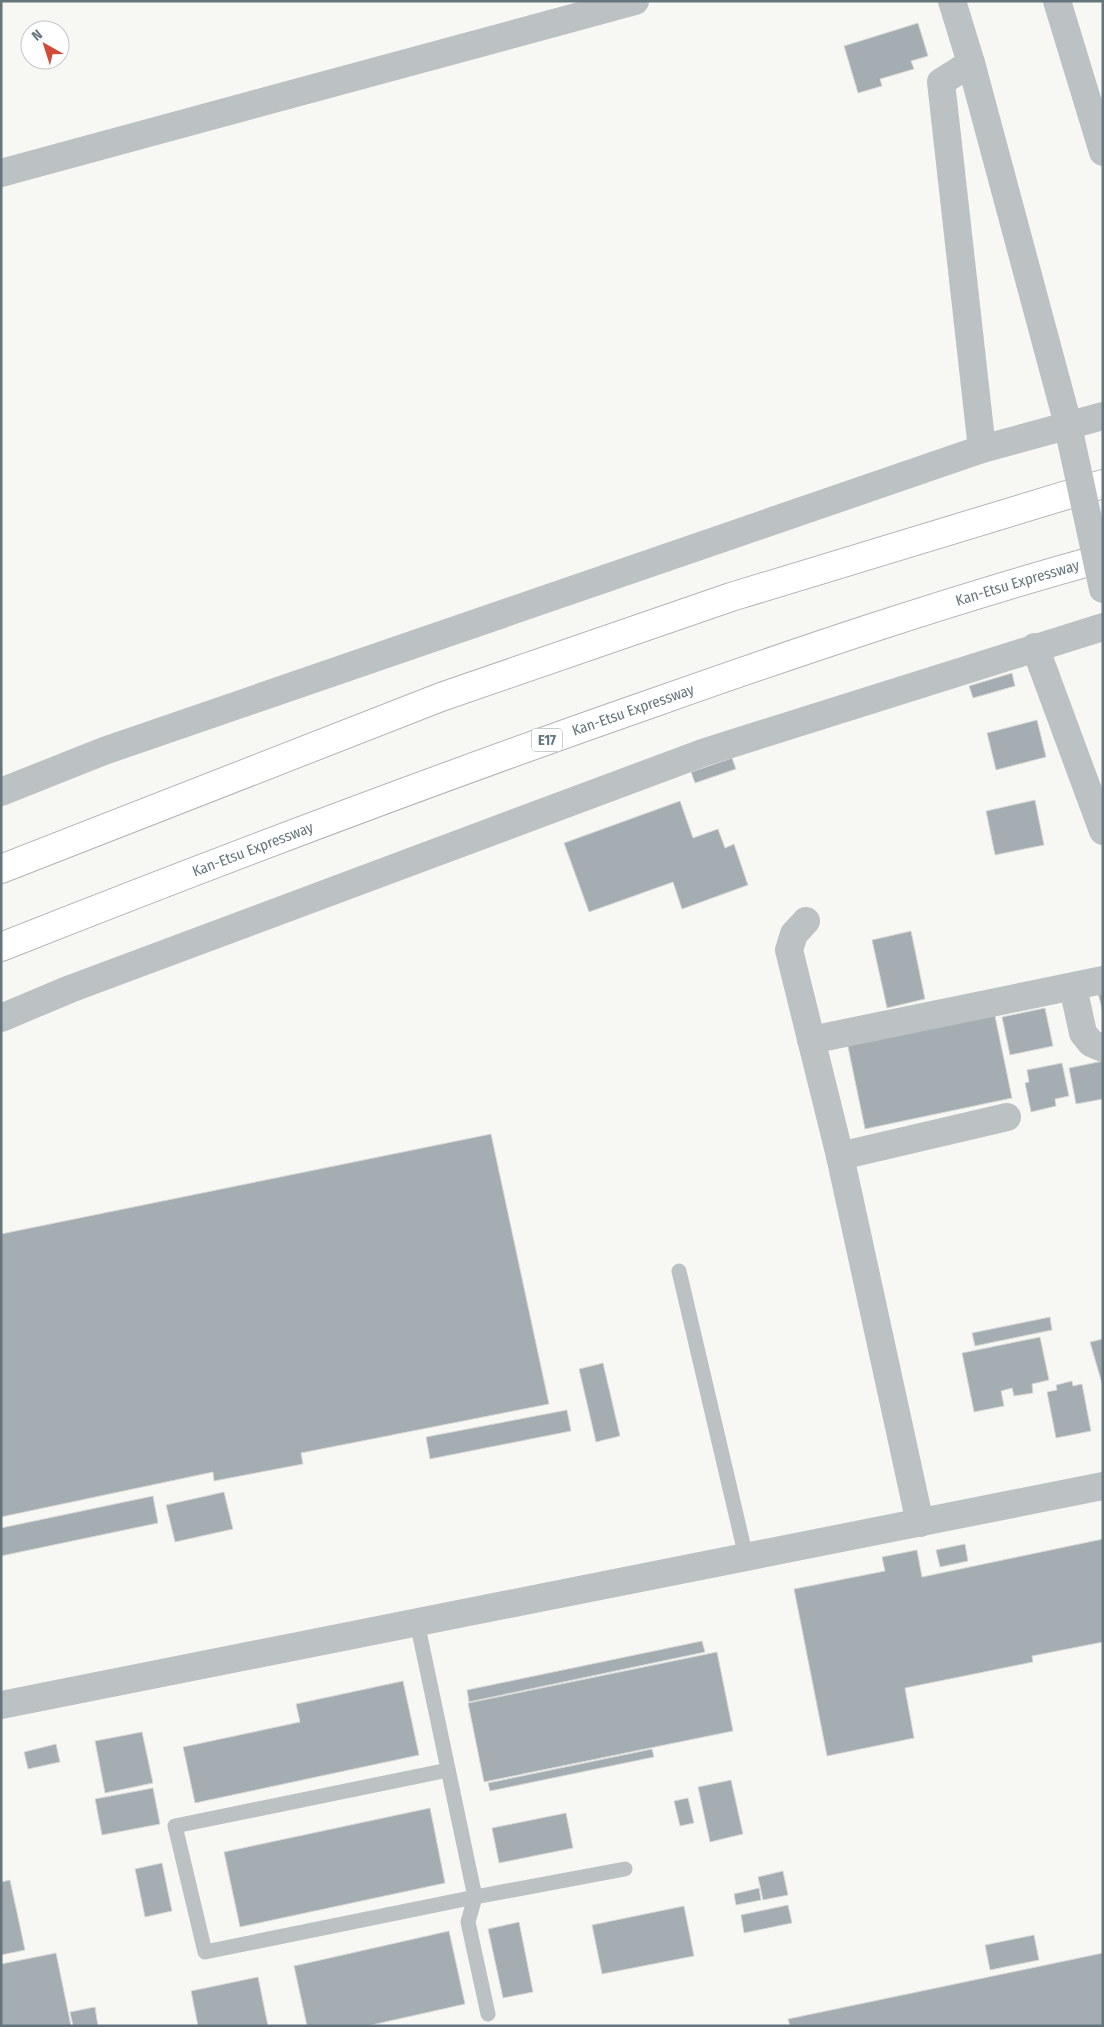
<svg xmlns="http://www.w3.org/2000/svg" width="1104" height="2027" font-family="'Fira Sans Condensed',sans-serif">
<rect width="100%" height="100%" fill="#f7f7f4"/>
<g fill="#a4adb1" stroke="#d9d8d7">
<polygon points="918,23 928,56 911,61 914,69 880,79 882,86 858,93 844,46"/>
<polygon points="1012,673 1015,686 973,698 969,686"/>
<polygon points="1037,720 1046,757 996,770 987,733"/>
<polygon points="732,758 736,769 695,783 691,772"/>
<polygon points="1035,800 1044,845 995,855 986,811"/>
<polygon points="680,801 693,838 718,829 725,848 734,844 748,885 682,909 673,882 589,912 564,843"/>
<polygon points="911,931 925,999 887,1008 872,940"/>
<polygon points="1098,993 1103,993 1103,1013"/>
<polygon points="1045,1008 1053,1046 1010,1055 1002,1017"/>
<polygon points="994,1011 1012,1098 865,1129 847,1042"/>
<polygon points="1103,1061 1103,1099 1076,1104 1069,1068"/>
<polygon points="1062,1063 1069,1096 1055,1099 1056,1106 1031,1112 1025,1083 1029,1082 1027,1070"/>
<polygon points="491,1134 549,1404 301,1453 303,1464 214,1481 213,1472 1,1517 1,1234"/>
<polygon points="1050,1317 1052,1330 975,1346 972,1333"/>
<polygon points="1040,1337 1049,1380 1032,1384 1033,1393 1014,1396 1012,1388 1001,1391 1004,1406 974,1412 962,1353"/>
<polygon points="1103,1339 1103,1387 1090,1342"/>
<polygon points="603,1363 620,1436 596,1442 579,1369"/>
<polygon points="1072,1381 1073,1386 1082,1384 1091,1431 1056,1438 1047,1392 1057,1390 1056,1385"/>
<polygon points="567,1410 571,1431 430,1459 426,1437"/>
<polygon points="224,1492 233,1529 175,1542 166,1505"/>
<polygon points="153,1496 158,1523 1,1556 1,1528"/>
<polygon points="1103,1539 1103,1642 1032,1656 1033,1662 905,1688 914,1738 827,1756 794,1589 885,1571 882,1557 917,1550 922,1577"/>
<polygon points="965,1544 968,1561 940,1567 936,1550"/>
<polygon points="702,1641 705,1652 469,1702 467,1690"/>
<polygon points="717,1652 733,1731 484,1782 468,1703"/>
<polygon points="403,1681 419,1755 195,1803 183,1747 300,1722 296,1704"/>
<polygon points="142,1732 153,1783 105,1793 95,1741"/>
<polygon points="56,1744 60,1762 28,1769 24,1752"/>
<polygon points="652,1749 654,1757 490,1791 488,1783"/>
<polygon points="731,1780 743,1834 710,1842 698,1787"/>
<polygon points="153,1788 160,1824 102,1835 95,1799"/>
<polygon points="688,1798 694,1823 680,1826 674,1801"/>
<polygon points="430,1808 445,1883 240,1927 224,1852"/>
<polygon points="566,1813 573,1848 499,1863 492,1828"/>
<polygon points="162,1863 172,1911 145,1917 135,1869"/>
<polygon points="783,1871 788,1895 763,1900 758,1877"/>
<polygon points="10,1880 25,1950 1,1955 1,1882"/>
<polygon points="759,1888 761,1900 736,1905 734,1894"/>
<polygon points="788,1905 792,1923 744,1933 741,1915"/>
<polygon points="684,1906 694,1956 602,1974 592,1925"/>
<polygon points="519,1922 533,1992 503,1998 488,1929"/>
<polygon points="449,1931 465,2004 367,2026 307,2026 294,1966"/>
<polygon points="1034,1935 1039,1960 990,1970 985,1945"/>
<polygon points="56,1953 71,2026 1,2026 1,1964"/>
<polygon points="1103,1953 1103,2026 790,2026 788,2019"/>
<polygon points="258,1977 268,2026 198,2026 191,1991"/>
<polygon points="95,2007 98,2026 73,2026 70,2012"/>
</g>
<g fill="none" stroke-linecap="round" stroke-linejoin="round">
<defs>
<g id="motorway">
<polyline points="1,869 441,697 731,597 1103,484"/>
<path id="s1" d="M1 947C216 862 432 780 650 704 800 651 950 600 1103 558"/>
</g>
</defs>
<use href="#motorway" stroke="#b0b5b7" stroke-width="30"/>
<g stroke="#bcc1c4" stroke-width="15">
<polyline points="679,1271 746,1557"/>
<polyline points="417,1622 475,1897 468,1922 488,2014"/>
<polyline points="448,1770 175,1826 205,1952 475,1897 625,1869"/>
</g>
<g stroke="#bcc1c4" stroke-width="28">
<polyline points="952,1 971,63 1066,417"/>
<polyline points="1057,1 1103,152"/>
<polyline points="1,173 635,1"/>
<polyline points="982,449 1103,416"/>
<polyline points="1035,647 1103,831"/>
<polyline points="1,792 104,751 982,449 941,82 971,63"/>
<polyline points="806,921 794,934 789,950 840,1156 920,1523"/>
<polyline points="1073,987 1083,1033 1091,1043 1103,1048"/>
<polyline points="1,1018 70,989 705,752 1103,627"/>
<polyline points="811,1040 1103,980"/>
<polyline points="840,1156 1007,1117"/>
</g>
<polyline stroke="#bcc1c4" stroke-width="28" points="1,1705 1103,1486"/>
<use href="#motorway" stroke="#fff" stroke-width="28"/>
<polyline stroke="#bcc1c4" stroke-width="28" points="1066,417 1103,589"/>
</g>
<g text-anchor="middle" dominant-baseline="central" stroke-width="5" stroke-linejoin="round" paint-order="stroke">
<rect fill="#fff" stroke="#939ea3" stroke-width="1" x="532" y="728.5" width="30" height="23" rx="4"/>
<g font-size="14" font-weight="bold" fill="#65757c">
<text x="547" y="740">E17</text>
</g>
<g font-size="15" fill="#65757c" stroke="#fff">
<text stroke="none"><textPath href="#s1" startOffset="1080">Kan-Etsu Expressway</textPath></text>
<text stroke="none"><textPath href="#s1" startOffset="675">Kan-Etsu Expressway</textPath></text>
<text stroke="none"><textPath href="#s1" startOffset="270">Kan-Etsu Expressway</textPath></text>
</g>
</g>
<rect width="1104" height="2027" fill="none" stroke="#65757c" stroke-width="5"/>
<g transform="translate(45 45) rotate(321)"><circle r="24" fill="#ffffff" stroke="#c1c8cb"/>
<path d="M0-4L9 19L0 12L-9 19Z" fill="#d24a39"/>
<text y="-8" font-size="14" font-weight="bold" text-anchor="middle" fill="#65757c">N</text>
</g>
</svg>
